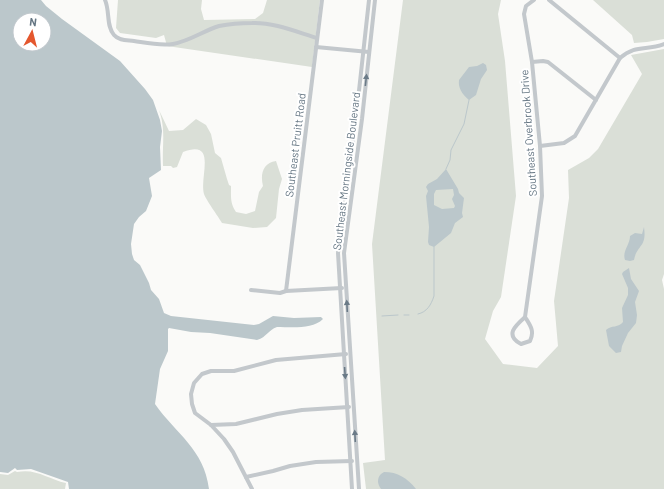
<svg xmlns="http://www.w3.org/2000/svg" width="664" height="489" font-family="Barlow,sans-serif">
<rect width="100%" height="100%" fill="#fafaf8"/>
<g fill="#dadfd7">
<polygon points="118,0 202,0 201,9 204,20 255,19 263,13 267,0 320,0 312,67 167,46 164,35 156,38 120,33 116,28"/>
<polygon points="403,0 501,0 498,14 505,61 516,196 501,297 493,311 485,339 503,364 537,368 558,346 554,301 569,198 568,170 589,158 598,149 642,74 631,55 664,49 664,274 662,280 664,289 664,489 366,489 363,463 385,460 372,244"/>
<polygon points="593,0 664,0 664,39 647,42 634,43 632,35"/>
<path d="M159 110 169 131 183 130 196 119 206 125 211 134 215 153 221 158 227 179 229 185 231 186C231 197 230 203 236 212L246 214 255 211 259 192 263 186C260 174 263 163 276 161L282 179 279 189 276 218 267 227 253 228 222 223C218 216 206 200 204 194 199 177 218 139 183 152L177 167 173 168 171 166H163C162 145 166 130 159 110Z"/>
<path d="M15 471 17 472C36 468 48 479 66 483L65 489H0V474L8 475Z"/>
</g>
<g fill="#bbc7cb" fill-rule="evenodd">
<path d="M0 0H41L46 6 62 19 120 61 145 89 153 100 160 120 162 131 160 147 161 170 149 178 152 196 146 211 139 217 134 224 131 244 132 254 134 260 140 265 149 283 151 290 159 299 164 313 171 316 254 325 259 324 273 316 294 318 321 317 323 319C312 330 290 327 277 327 268 330 267 337 257 340L210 333 191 332 169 328 168 329V351L160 369 155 404C176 434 204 449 209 489H69L68 482 31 469 17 470 15 468 8 473 0 472ZM20 20H44V44H20Z"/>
<path d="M483 63 486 65 487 70 481 79 476 95 469 100C462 94 458 88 459 80L469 67 477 66Z"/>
<path d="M446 169 458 189 459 193 464 198 462 213 463 217 455 223 451 233 434 247 429 245 428 242 429 227 426 196 428 191 426 187 428 184 437 179ZM453 189 454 195 452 199 455 206 454 208 442 209 434 205V194L436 190Z"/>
<path d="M644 227C647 248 637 244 634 260L630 261 625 260C622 251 630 245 630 236L635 233 642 234Z"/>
<path d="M629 268 631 279 639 291 635 302 637 315 636 323 628 333 622 346 621 352 616 353 609 346 606 330C611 325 619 328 623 322L622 308 628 295V288L622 274 623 272Z"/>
<path d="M384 472C398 472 407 478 416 489H381C377 484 377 478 381 474Z"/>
</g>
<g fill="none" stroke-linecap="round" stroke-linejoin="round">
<g stroke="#bbc7cb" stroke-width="1">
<polyline points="446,169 450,160 451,150 464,124 469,100"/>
<path d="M418 314C427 312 431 305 434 296V247"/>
<polyline points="404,315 409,315"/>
<polyline points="382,316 398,315"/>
</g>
<g stroke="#c3c8cc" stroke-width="4">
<path d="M105 0C110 11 106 26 114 35 119 41 127 40 134 41 147 43 160 46 173 44 190 41 203 31 219 26 229 24 241 23 252 23 273 22 297 32 317 38"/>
<polyline points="549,0 620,58"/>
<polyline points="316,47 369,52"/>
<polyline points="532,62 543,61 548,62 596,100"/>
<path d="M540 146 564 143 575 136 620 58C636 44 646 51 664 44"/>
<polyline points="251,290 280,293 286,291 342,288"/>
<polyline points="286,291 322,0"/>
<path d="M525 317C516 325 504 335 521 344L530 341C535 331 530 325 525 317L542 196 540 146 532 62 524 14 526 6 534 0"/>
<polyline points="211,425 236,424 277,414 302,410 349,407"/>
<polyline points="246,477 273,471 290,466 316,462 352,461"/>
<polyline points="252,489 233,452 224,439 211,425 195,413 192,404 191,394 194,383 202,374 211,371 234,371 276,360 346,354"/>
<polyline points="352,489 338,253 356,118 369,0"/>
<polyline points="359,489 344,253 362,119 375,0"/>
</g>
</g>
<defs><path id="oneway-solid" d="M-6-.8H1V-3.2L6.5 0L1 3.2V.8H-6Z"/></defs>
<g fill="#6a7a87">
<use href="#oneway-solid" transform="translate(366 80) rotate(-84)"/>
<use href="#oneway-solid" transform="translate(347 306) rotate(-93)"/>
<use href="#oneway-solid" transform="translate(345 373) rotate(86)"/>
<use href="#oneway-solid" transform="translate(355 436) rotate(-93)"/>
</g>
<g text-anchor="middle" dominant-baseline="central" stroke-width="4" stroke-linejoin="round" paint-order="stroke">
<g font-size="11" fill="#657683" stroke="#fff">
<text transform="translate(528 133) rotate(-94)">Southeast Overbrook Drive</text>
<text transform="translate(295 145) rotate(-83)">Southeast Pruitt Road</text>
<text transform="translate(346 171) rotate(-83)">Southeast Morningside Boulevard</text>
</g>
</g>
<g transform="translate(32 32) rotate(7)"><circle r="19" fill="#ffffff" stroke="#c1c8cd"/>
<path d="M0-3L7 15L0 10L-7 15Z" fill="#e4572e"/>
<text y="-6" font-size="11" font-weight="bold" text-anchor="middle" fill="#657683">N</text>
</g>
</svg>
